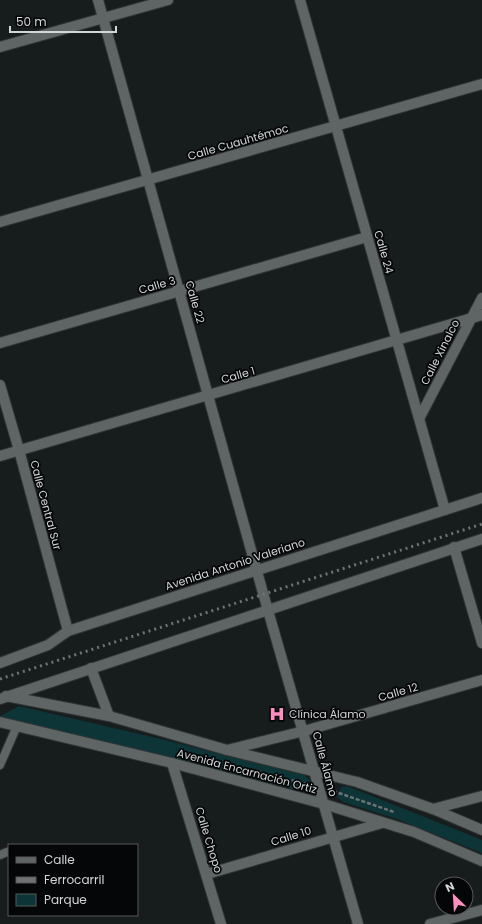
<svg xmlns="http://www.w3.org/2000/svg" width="482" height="924" font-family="Poppins,sans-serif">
<rect width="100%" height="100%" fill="#171c1d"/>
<g fill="#0d3538">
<polygon points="19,706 161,739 304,775 310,780 306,789 300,791 0,718 0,716"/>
<polygon points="347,786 482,840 482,853 397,819 343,802 337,797 341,787"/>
</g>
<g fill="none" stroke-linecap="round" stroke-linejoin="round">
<defs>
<g id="lane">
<polyline points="0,765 17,726"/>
<polyline points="0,855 7,852"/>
</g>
<g id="street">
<polyline points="98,0 263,593 358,924"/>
<polyline points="300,0 445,510"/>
<polyline points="0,47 168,0"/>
<polyline points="0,222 482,84"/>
<polyline points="0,343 367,237"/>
<polyline points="0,385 19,450 68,631"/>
<polyline points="420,417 482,298"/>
<polyline points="0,456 482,315"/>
<polyline points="454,547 482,643"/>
<polyline points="91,668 109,716"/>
<polyline points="227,750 304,731 482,680"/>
<polyline points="172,763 221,924"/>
<polyline points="433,809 482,796"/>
<polyline points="207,874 382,823"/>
<polyline points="430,924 482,910"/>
</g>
<g id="secondary">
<polyline points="0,663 48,645 68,631 482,498"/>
<polyline points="6,696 109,716 227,750 357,782 433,809 482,830"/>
<polyline points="0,699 482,539"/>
<polyline points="0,722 172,763 324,804 414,832 482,861"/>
</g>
</defs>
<use href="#lane" stroke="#323535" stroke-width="10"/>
<use href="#street" stroke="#323535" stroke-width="12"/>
<use href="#secondary" stroke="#323535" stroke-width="12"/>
<g stroke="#6d7273" stroke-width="2.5" stroke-dasharray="4 2" stroke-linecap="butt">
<polyline points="245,769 307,784"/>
<polyline points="333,791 394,812"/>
</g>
<use href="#lane" stroke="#5f6565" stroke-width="8"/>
<use href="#street" stroke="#5f6565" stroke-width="10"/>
<use href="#secondary" stroke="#5f6565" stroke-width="10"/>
<polyline stroke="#6f7374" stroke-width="3" stroke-dasharray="2 4" stroke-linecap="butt" points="0,679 482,524"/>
</g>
<defs>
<symbol id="hospital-bare" viewBox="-9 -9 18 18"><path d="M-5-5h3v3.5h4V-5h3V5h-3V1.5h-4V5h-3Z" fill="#fd8ec0" stroke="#050607" stroke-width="2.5" paint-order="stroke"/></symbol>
</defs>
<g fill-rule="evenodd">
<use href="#hospital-bare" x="266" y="703" width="22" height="22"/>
</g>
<g text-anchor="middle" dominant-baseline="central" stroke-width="3.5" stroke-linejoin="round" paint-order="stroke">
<g font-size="11" fill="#d3d6d7" stroke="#050607">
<text transform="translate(238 142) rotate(-16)">Calle Cuauhtémoc</text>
<text transform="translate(384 252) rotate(74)">Calle 24</text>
<text transform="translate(157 285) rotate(-16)">Calle 3</text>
<text transform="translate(195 302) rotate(74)">Calle 22</text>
<text transform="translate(440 352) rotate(-63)">Calle Xinalco</text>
<text transform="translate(238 375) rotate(-16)">Calle 1</text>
<text transform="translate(46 505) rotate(75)">Calle Central Sur</text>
<text transform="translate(235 564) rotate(-18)">Avenida Antonio Valeriano</text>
<text transform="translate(398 692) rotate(-16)">Calle 12</text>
<text transform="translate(325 764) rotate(75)">Calle Álamo</text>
<text transform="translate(247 771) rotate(15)">Avenida Encarnación Ortiz</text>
<text transform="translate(291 836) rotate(-17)">Calle 10</text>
<text transform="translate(209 840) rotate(73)">Calle Chopo</text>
</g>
<g font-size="11" fill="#d3d6d7" stroke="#050607" text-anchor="start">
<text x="289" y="714">Clínica Álamo</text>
</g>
</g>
<rect x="8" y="844" width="130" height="72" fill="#050607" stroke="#57595a"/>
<rect x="16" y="857" width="20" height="6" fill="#5f6565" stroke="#57595a"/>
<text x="44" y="864" font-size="12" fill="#d3d6d7">Calle</text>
<rect x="16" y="877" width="20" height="6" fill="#6f7374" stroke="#57595a"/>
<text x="44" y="884" font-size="12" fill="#d3d6d7">Ferrocarril</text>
<rect x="16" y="894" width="20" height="12" fill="#0d3538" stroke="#57595a"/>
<text x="44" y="904" font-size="12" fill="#d3d6d7">Parque</text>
<g transform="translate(454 896) rotate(335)"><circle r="19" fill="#050607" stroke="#57595a"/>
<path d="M0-3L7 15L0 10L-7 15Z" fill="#fd8ec0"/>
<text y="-6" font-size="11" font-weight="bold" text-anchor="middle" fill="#d3d6d7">N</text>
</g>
<path d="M10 26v6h106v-6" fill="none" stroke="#d3d6d7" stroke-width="2"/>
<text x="16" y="26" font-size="12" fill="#d3d6d7" stroke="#050607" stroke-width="3" paint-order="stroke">50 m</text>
</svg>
